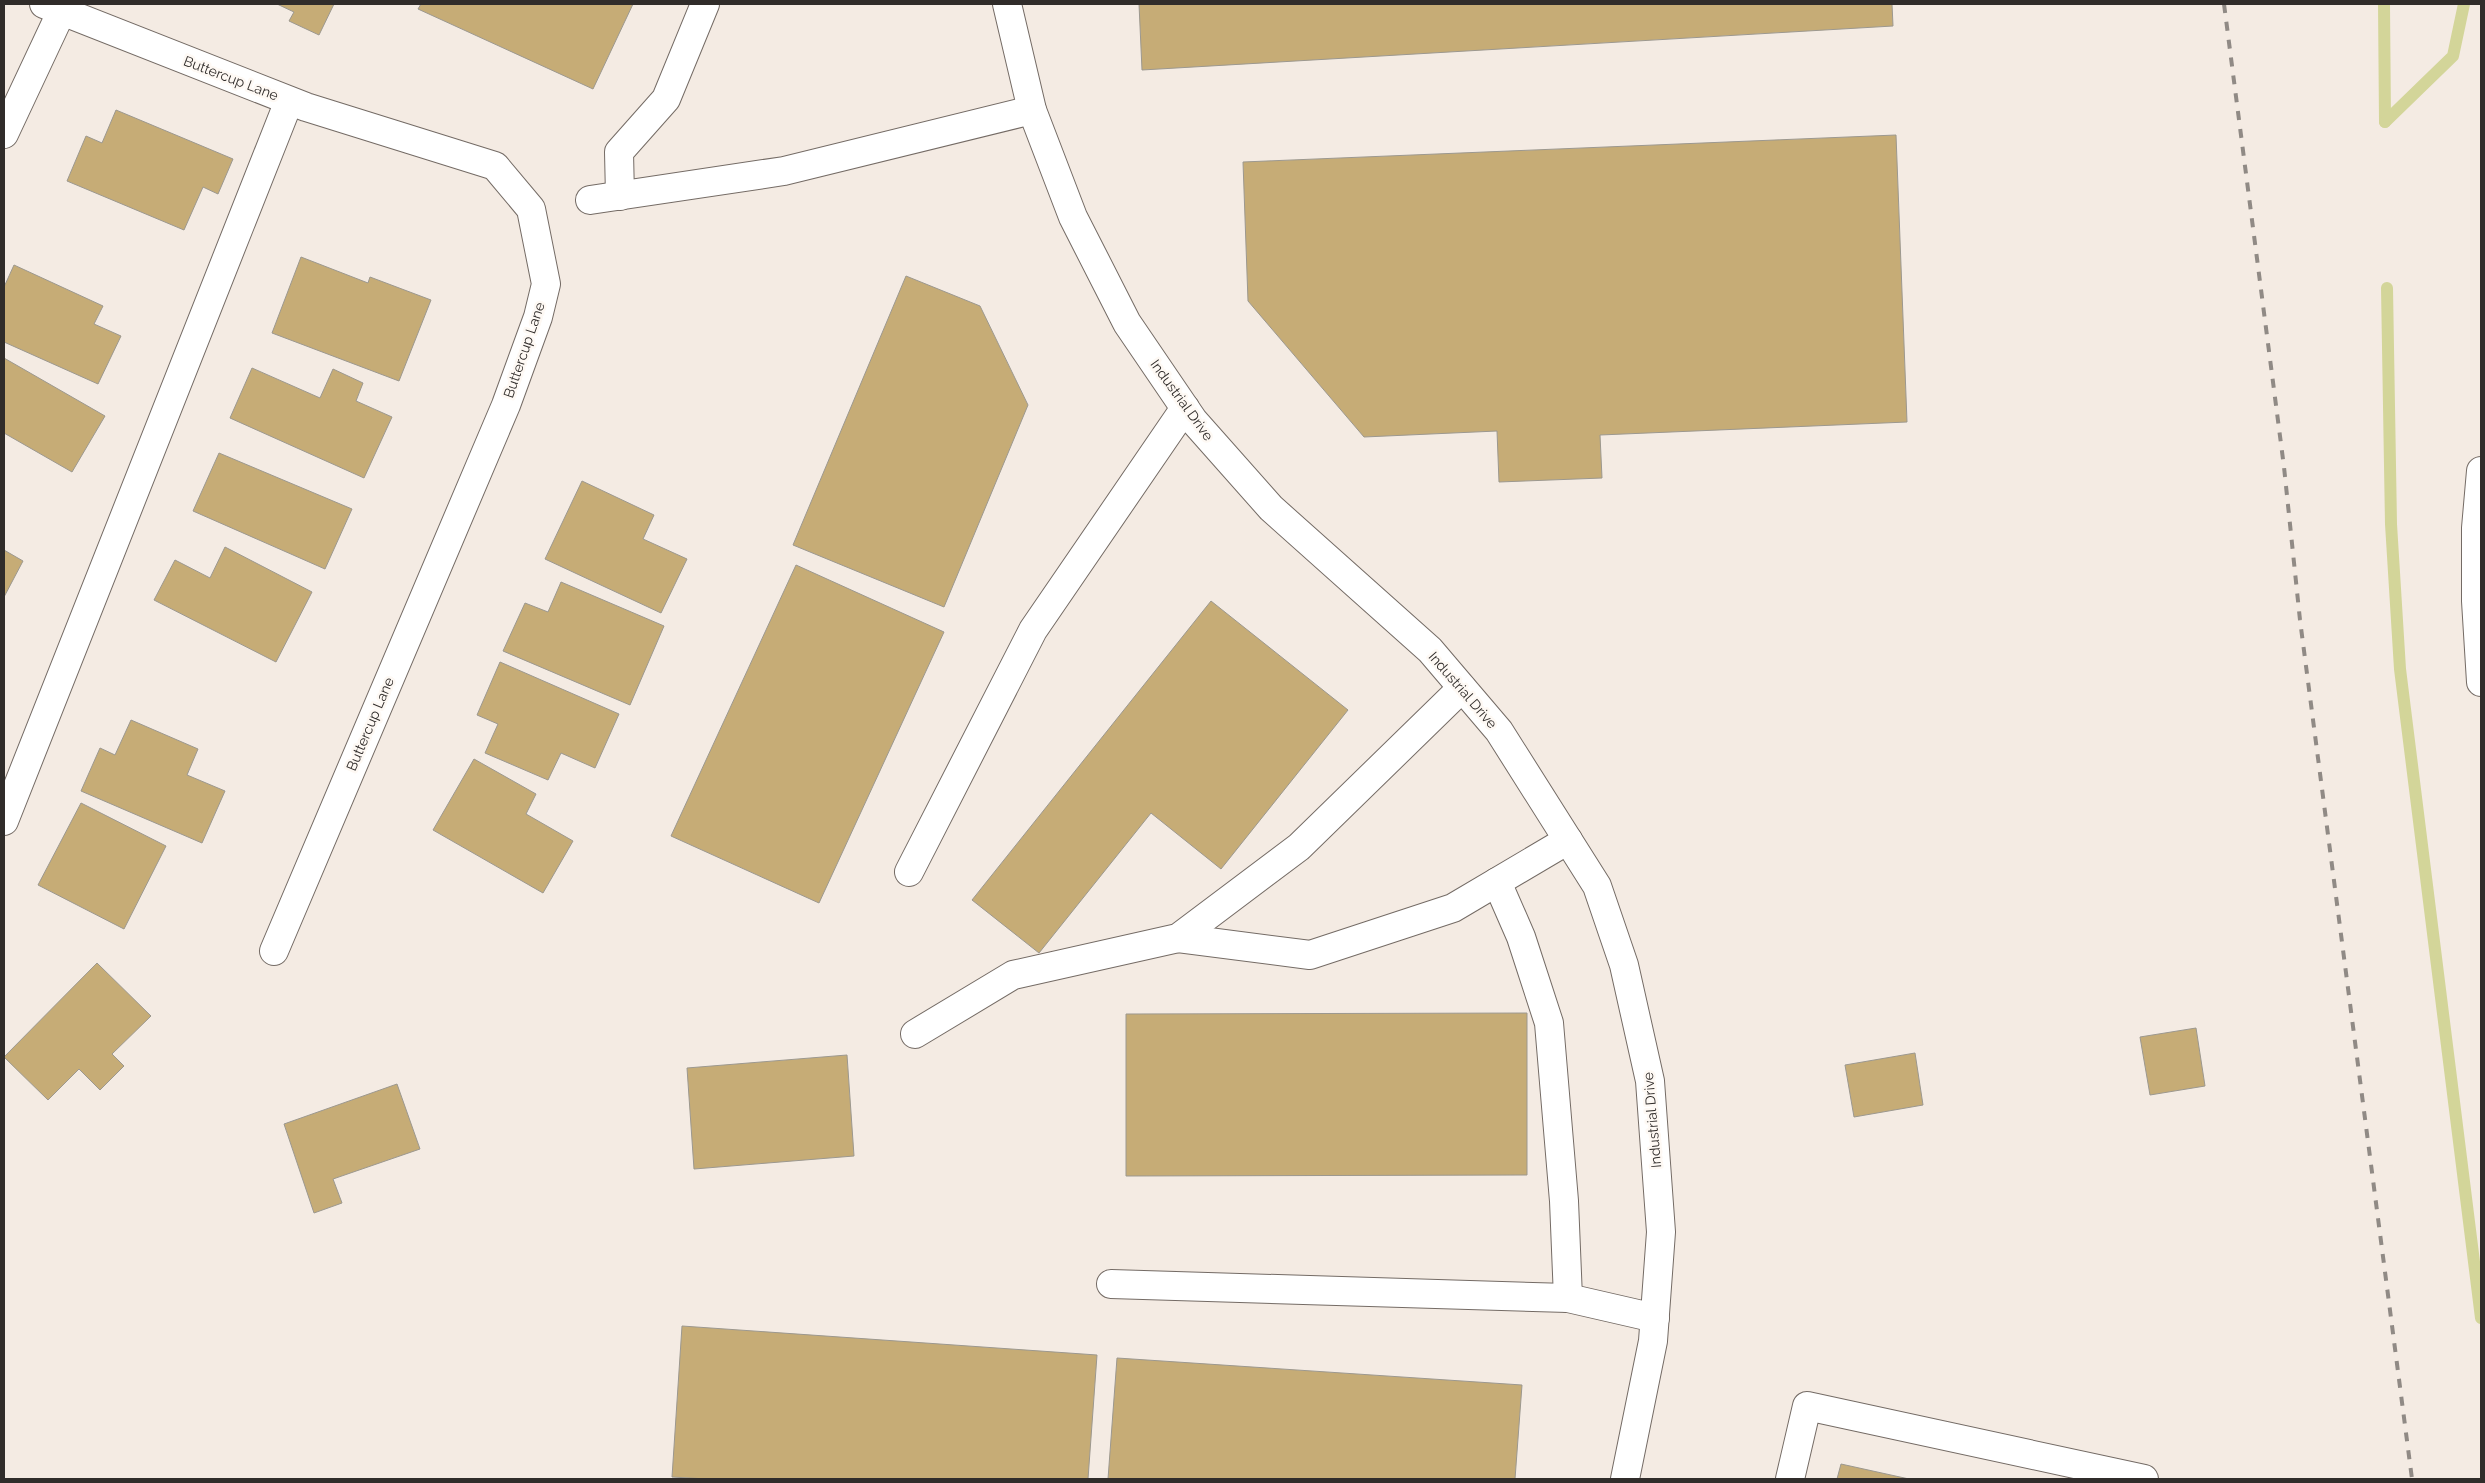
<svg xmlns="http://www.w3.org/2000/svg" width="2485" height="1483" font-family="Raleway,sans-serif">
<rect width="100%" height="100%" fill="#f4ebe3"/>
<g fill="none" stroke-linecap="round" stroke-linejoin="round">
<g stroke="#d3d599" stroke-width="12">
<polyline points="2384,4 2385,122"/>
<polyline points="2385,122 2453,56 2464,4"/>
<polyline points="2387,288 2391,524 2400,669 2481,1318"/>
</g>
</g>
<g fill="#c6ac76" stroke="#9c988f">
<polygon points="277,4 334,4 319,35 289,21 294,12"/>
<polygon points="421,4 633,4 593,89 418,9"/>
<polygon points="1139,4 1892,4 1893,26 1142,70"/>
<polygon points="116,110 233,159 218,194 203,187 184,230 67,181 86,136 102,143"/>
<polygon points="1896,135 1907,422 1600,435 1602,478 1499,482 1497,431 1364,437 1248,301 1243,162"/>
<polygon points="301,257 368,283 370,277 431,300 399,381 272,333"/>
<polygon points="14,265 103,306 94,324 121,336 98,384 4,342 4,287"/>
<polygon points="906,276 980,306 1028,405 944,607 793,545"/>
<polygon points="4,358 105,416 72,472 4,433"/>
<polygon points="252,368 320,398 333,369 363,383 356,401 392,417 364,478 230,418"/>
<polygon points="219,453 352,509 325,569 193,511"/>
<polygon points="582,481 654,515 643,539 687,559 661,613 545,559"/>
<polygon points="225,547 312,592 276,662 154,600 175,560 210,578"/>
<polygon points="4,550 23,561 4,597"/>
<polygon points="796,565 944,632 819,903 671,836"/>
<polygon points="561,582 664,626 630,705 503,651 525,603 548,612"/>
<polygon points="1211,601 1348,710 1221,869 1151,813 1039,953 972,900"/>
<polygon points="500,662 619,714 595,768 561,753 548,780 485,753 498,724 477,715"/>
<polygon points="131,720 198,749 187,775 225,791 202,843 81,791 100,748 115,755"/>
<polygon points="474,759 536,794 526,814 573,841 543,893 433,830"/>
<polygon points="81,803 166,846 124,929 38,885"/>
<polygon points="97,963 151,1016 112,1054 124,1066 100,1090 79,1069 48,1100 4,1057"/>
<polygon points="1527,1013 1527,1175 1126,1176 1126,1014"/>
<polygon points="2196,1028 2205,1086 2150,1095 2140,1037"/>
<polygon points="1915,1053 1923,1105 1854,1117 1845,1065"/>
<polygon points="847,1055 854,1156 694,1169 687,1068"/>
<polygon points="397,1084 420,1149 333,1179 342,1203 314,1213 284,1124"/>
<polygon points="682,1326 1097,1355 1088,1479 707,1479 672,1477"/>
<polygon points="1117,1358 1522,1385 1515,1479 1108,1479"/>
<polygon points="1841,1464 1909,1479 1837,1479"/>
</g>
<g fill="none" stroke-linecap="round" stroke-linejoin="round">
<defs>
<g id="minor">
<polyline points="44,4 306,107 495,166 531,209 546,284 538,317 506,405 274,951"/>
<polyline points="1007,4 1032,110 1073,217 1127,323 1193,420 1271,508 1430,650 1499,731 1597,886 1624,965 1650,1081 1661,1232 1653,1341 1625,1479"/>
<polyline points="4,134 65,4"/>
<polyline points="620,196 619,152 666,99 705,4"/>
<polyline points="590,200 784,171 1032,110"/>
<polyline points="2481,471 2476,528 2476,601 2481,682"/>
<polyline points="4,821 289,101"/>
<polyline points="909,872 1033,630 1185,408"/>
<polyline points="1497,882 1521,937 1549,1023 1564,1201 1568,1298"/>
<polyline points="1178,938 1310,955 1453,908 1568,840"/>
<polyline points="915,1034 1013,975 1178,938 1299,847 1462,688"/>
<polyline points="1111,1284 1568,1298 1655,1318"/>
<polyline points="1790,1479 1807,1406 2144,1479"/>
</g>
</defs>
<use href="#minor" stroke="#746b65" stroke-width="30"/>
<use href="#minor" stroke="#fff" stroke-width="28"/>
<polyline stroke="#908a85" stroke-width="4" stroke-dasharray="9 9" stroke-linecap="butt" points="2224,4 2284,467 2300,620 2412,1479"/>
</g>
<g text-anchor="middle" dominant-baseline="central" stroke-width="5" stroke-linejoin="round" paint-order="stroke">
<g font-size="14" fill="#302c2a" stroke="#fef9f4">
<text transform="translate(231 78) rotate(21)">Buttercup Lane</text>
<text transform="translate(524 350) rotate(-71)">Buttercup Lane</text>
<text transform="translate(1182 400) rotate(54)">Industrial Drive</text>
<text transform="translate(1463 690) rotate(49)">Industrial Drive</text>
<text transform="translate(370 724) rotate(-67)">Buttercup Lane</text>
<text transform="translate(1652 1120) rotate(-95)">Industrial Drive</text>
</g>
</g>
<rect width="2485" height="1483" fill="none" stroke="#302c2a" stroke-width="10"/>
</svg>
